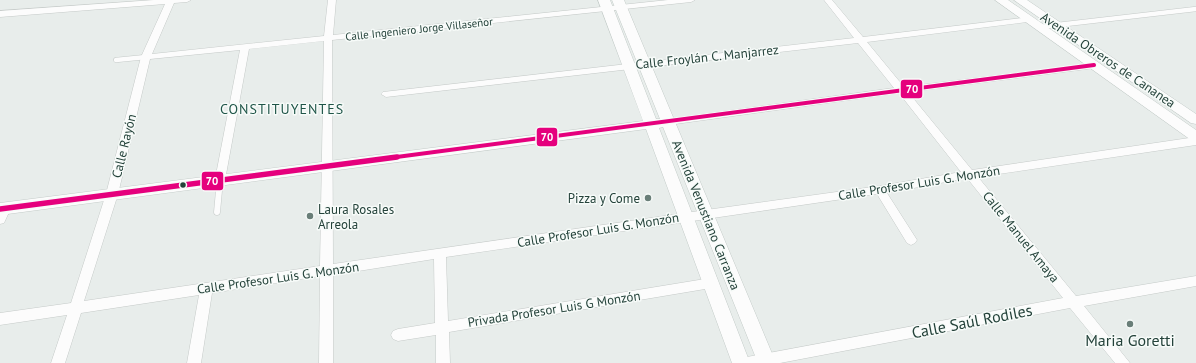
<svg xmlns="http://www.w3.org/2000/svg" width="1196" height="363" font-family="'PT Sans',sans-serif">
<rect width="100%" height="100%" fill="#e8edeb"/>
<g fill="none" stroke-linecap="round" stroke-linejoin="round">
<defs>
<g id="lane-far1">
<polyline points="1040,27 1196,9"/>
<polyline points="116,60 146,57"/>
</g>
<polyline id="lane" points="217,212 220,180"/>
<g id="street">
<path d="M154 0H191L187 2 174 3 152 54 324 36 328 0H336L333 35 668 0H695L691 2 332 40 333 264 706 210 880 186 961 172 899 93 668 125 663 122 668 119 894 88 858 43 386 97 381 94 383 92 854 38 824 0H832L863 37 1030 17 1031 19 1030 21 1027 22 867 42 904 87 1097 63 1099 65 1094 68 908 92 972 170 1196 137V145L978 177 1076 296 1196 276V286L1084 306 1130 363H1115L1070 308 780 363H740L742 359 747 357 1063 298 967 178 887 193 917 240 915 243 911 245 907 243 877 194 446 257 448 321 711 278 715 279 717 283 715 287 711 288 449 332 450 363H436V335L398 341 393 339 391 335 393 331 398 329 435 323 434 259 333 275V363H319L320 276 212 293 201 363H187L199 295 81 313 65 363H51L67 315 0 325V313L71 303 106 194 141 57 165 4 0 17V11ZM324 41 320 266 84 301 118 194 150 59 240 50 215 180 216 183H224L225 180 249 49Z"/>
<polygon points="5,204 9,205 11,208 4,223 0,224 0,207"/>
</g>
<g id="secondary">
<polygon points="598,0 610,0 656,119 660,119 612,0 624,0 776,363 758,363 663,127 659,128 750,363 732,363 646,129 0,215 0,203 643,121"/>
<polygon points="995,0 1008,0 1196,130 1196,142 1191,140"/>
<polygon points="1014,0 1027,0 1196,114 1196,124 1191,123"/>
</g>
</defs>
<use href="#lane-far1" stroke="#c5cac8" stroke-width="5.5"/>
<use href="#lane" stroke="#c5cac8" stroke-width="7"/>
<use href="#street" stroke="#c5cac8" stroke-width="1"/>
<use href="#secondary" stroke="#c3cbc8" stroke-width="1"/>
<use href="#lane-far1" stroke="#fcfcfc" stroke-width="4.5"/>
<use href="#lane" stroke="#fcfcfc" stroke-width="6"/>
<use href="#street" fill="#fcfcfc" fill-rule="evenodd"/>
<use href="#secondary" fill="#fcfcfc" fill-rule="evenodd"/>
<defs>
<polyline id="bus-1-far1" points="389,158 1094,65"/>
<polyline id="bus-1" points="0,209 397,157"/>
</defs>
<use href="#bus-1-far1" stroke="#f7fbf9" stroke-width="6"/>
<use href="#bus-1" stroke="#f7fbf9" stroke-width="8"/>
<use href="#bus-1-far1" stroke="#e5007d" stroke-width="4"/>
<use href="#bus-1" stroke="#e5007d" stroke-width="5.5"/>
</g>
<circle fill="#24423a" stroke="#f7fbf9" stroke-width="1.5" cx="183" cy="185" r="3.5"/>
<g fill="#697e78" stroke="#f7fbf9" stroke-width="1.5">
<circle cx="648" cy="198" r="4"/>
<circle cx="310" cy="216" r="4"/>
<circle cx="1130" cy="324" r="4"/>
</g>
<g text-anchor="middle" dominant-baseline="central" stroke-width="3" stroke-linejoin="round" paint-order="stroke">
<g font-size="11" fill="#24423a" stroke="#f7fbf9">
<text transform="translate(419 29) rotate(-6)">Calle Ingeniero Jorge Villaseñor</text>
</g>
<g font-size="13" fill="#24423a" stroke="#f7fbf9">
<text transform="translate(707 57) rotate(-6)">Calle Froylán C. Manjarrez</text>
<text transform="translate(1108 60) rotate(34)">Avenida Obreros de Cananea</text>
<text transform="translate(124 146) rotate(-76)">Calle Rayón</text>
<text transform="translate(919 183) rotate(-9)">Calle Profesor Luis G. Monzón</text>
<text transform="translate(706 215) rotate(68)">Avenida Venustiano Carranza</text>
<text transform="translate(598 230) rotate(-9)">Calle Profesor Luis G. Monzón</text>
<text transform="translate(1021 237) rotate(51)">Calle Manuel Amaya</text>
<text transform="translate(278 278) rotate(-8)">Calle Profesor Luis G. Monzón</text>
<text transform="translate(554 309) rotate(-9)">Privada Profesor Luis G Monzón</text>
</g>
<g font-size="13" fill="#24423a" stroke="#f7fbf9" text-anchor="end">
<text x="640" y="198">Pizza y Come</text>
<text x="318" y="209" text-anchor="start">Laura Rosales<tspan x="318" dy="15">Arreola</tspan></text>
</g>
<g font-size="14" letter-spacing="1" fill="#1f5548" stroke="#f7fbf9">
<text x="282" y="109">CONSTITUYENTES</text>
</g>
<g font-size="16" fill="#24423a" stroke="#f7fbf9">
<text transform="translate(972 321) rotate(-11)">Calle Saúl Rodiles</text>
</g>
<g font-size="16" fill="#24423a" stroke="#f7fbf9">
<text x="1130" y="340">Maria Goretti</text>
</g>
</g>
<g stroke="#f7fbf9" stroke-width="1.5">
<rect x="900" y="79" width="23" height="20" rx="4" fill="#e5007d"/>
<rect x="536" y="127" width="22" height="20" rx="4" fill="#e5007d"/>
<rect x="201" y="171" width="23" height="20" rx="4" fill="#e5007d"/>
</g>
<g font-size="11" text-anchor="middle" font-weight="bold" fill="#fff">
<text x="912" y="93">70</text>
<text x="547" y="141">70</text>
<text x="212" y="185">70</text>
</g>
</svg>
